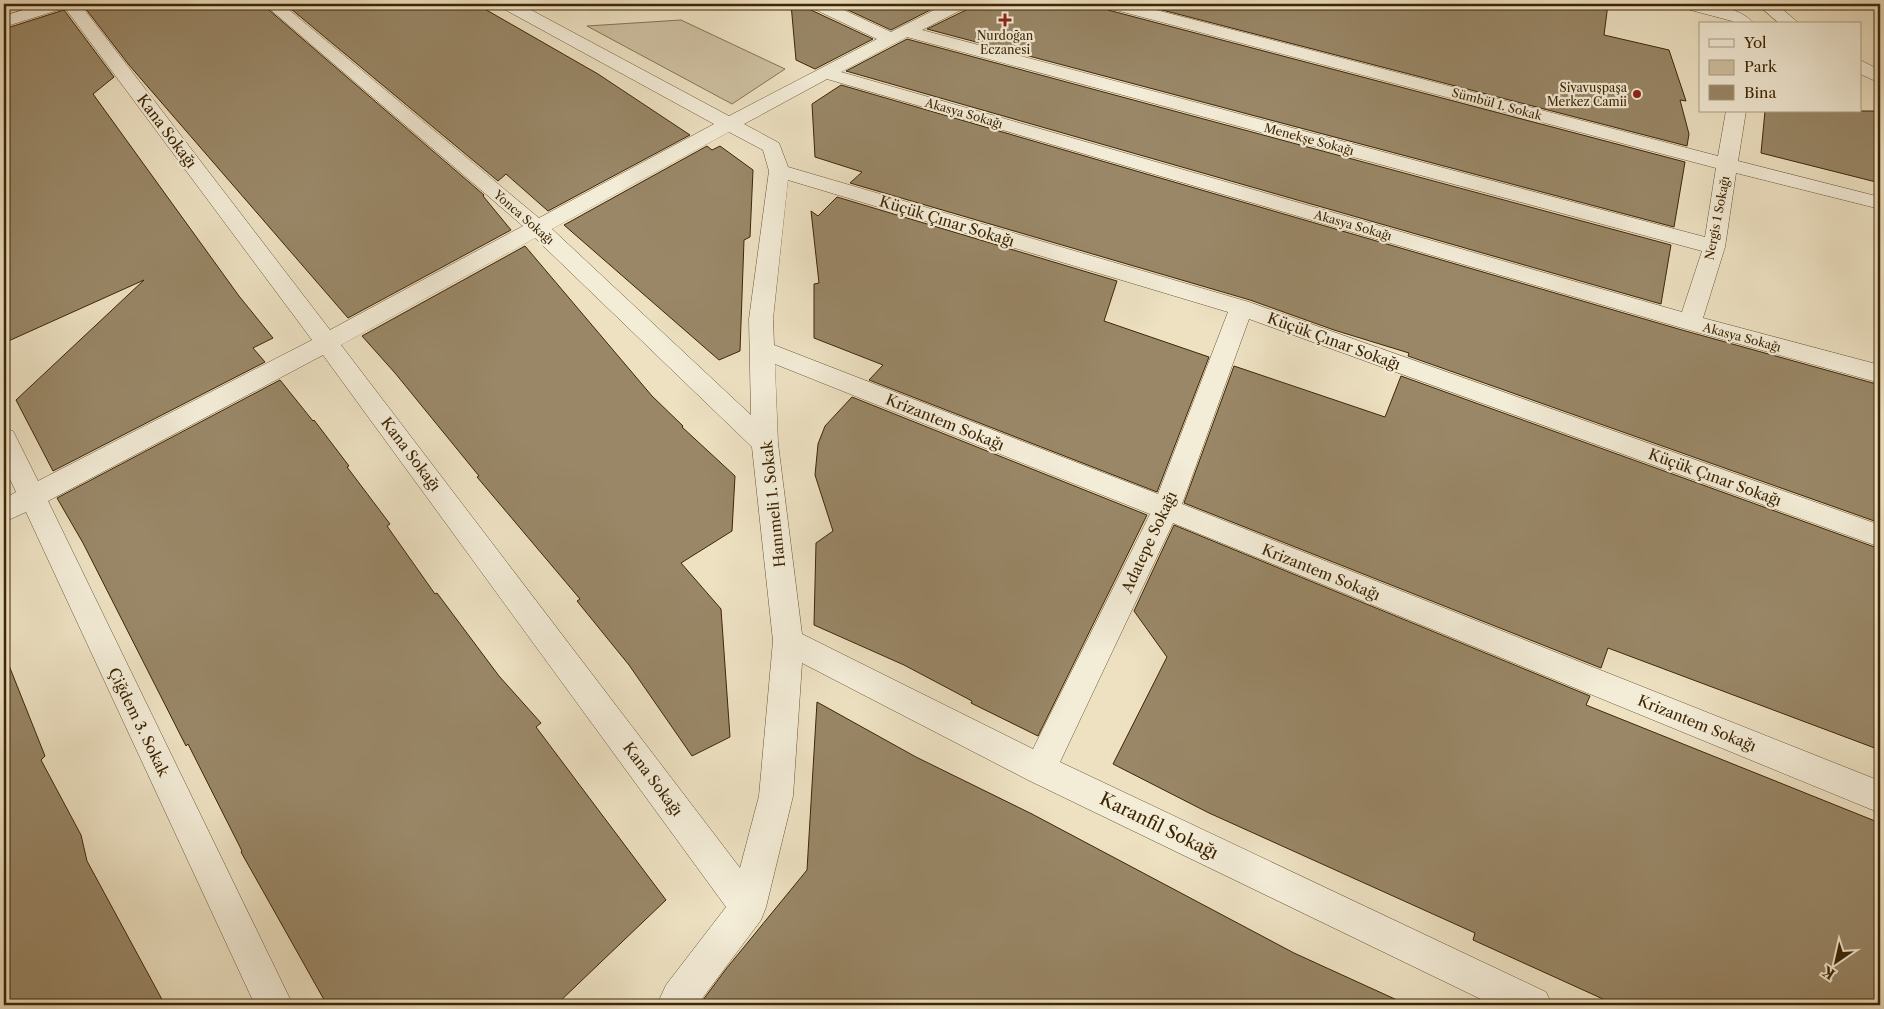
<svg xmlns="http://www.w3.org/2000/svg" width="1884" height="1009" font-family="'Libre Caslon Text',serif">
<rect width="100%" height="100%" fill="#ede1c2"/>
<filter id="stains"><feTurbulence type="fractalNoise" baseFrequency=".004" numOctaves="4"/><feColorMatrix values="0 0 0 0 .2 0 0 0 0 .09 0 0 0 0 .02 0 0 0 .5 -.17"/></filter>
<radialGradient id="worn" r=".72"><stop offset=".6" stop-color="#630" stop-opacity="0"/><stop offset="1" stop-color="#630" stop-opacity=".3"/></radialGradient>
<polygon fill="#cfc1a2" stroke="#867453" points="681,20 785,69 732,104 587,26"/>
<g fill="#998767" stroke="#3e2604">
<polygon points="82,4 262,4 484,195 483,196 511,230 348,318 129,65"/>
<polygon points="285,4 476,4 598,74 690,135 548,211 506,174 498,181"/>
<polygon points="791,4 808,4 811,10 873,39 815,69 796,60"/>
<polygon points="835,4 942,4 891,30"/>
<polygon points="969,4 1103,4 1108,10 1685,162 1674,227 927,29 966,10"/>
<polygon points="1139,4 1608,4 1604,35 1669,50 1686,101 1680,100 1689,134 1687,146"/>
<polygon points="64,10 114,77 93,94 239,296 273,338 253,348 265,362 53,471 16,400 144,280 4,343 4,29"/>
<polygon points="907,39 1671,245 1661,304 846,71"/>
<polygon points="841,85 1682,330 1880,385 1880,523 1408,356 1409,353 1334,330 1250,300 850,183 862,172 815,157 812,104"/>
<polygon points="1765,111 1880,111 1880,183 1761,153"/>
<polygon points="707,146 712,150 720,146 753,170 750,237 744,240 740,351 719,360 564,225"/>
<polygon points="837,197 1117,281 1104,321 1209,357 1157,492 869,380 883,365 814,338 814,284 819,283 811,211 818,216"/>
<polygon points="525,246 652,396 683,426 682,427 735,476 732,531 681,563 721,609 730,737 692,756 629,665 577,601 580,599 477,477 479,476 395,373 362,336"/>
<polygon points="1234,366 1385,417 1401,376 1880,549 1880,750 1608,648 1601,668 1184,503"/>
<polygon points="280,380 313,421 314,420 349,466 347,467 390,524 387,526 435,594 437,593 499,676 541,723 536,727 666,900 556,1005 327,1005 241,852 242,851 188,744 186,746 83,543 57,498"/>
<polygon points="852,397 1147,515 1038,736 971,703 972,701 904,665 814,625 816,543 833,531 815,475 818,444 825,426"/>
<polygon points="1174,525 1590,696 1586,705 1880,823 1880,862 1877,861 1880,1005 1604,1005 1603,999 1473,940 1475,933 1209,813 1113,764 1167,657 1134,611"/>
<polygon points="4,658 6,658 45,756 41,760 81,835 87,861 165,1005 4,1005"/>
<polygon points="817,702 916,757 1032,814 1294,953 1408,1005 705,1005 703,1000 726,969 807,870"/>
</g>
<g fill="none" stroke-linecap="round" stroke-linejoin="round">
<defs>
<g id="minor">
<path d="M42 4H80L330 330 523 226 264 4H282L539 218 714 124 502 8 500 4H520L729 116 877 39 812 8 810 4H831L891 32 946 4H967L965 8 922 30 1705 237 1716 168 1108 8 1105 4H1133L1718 156 1726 111H1746L1738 161 1880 197V209L1736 173 1725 247 1703 318 1880 365V383L1682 328 827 79 744 124 779 143 788 167 1249 302 1880 525V547L1249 319 1182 504 1880 781V813L1173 523 1060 762 1546 992 1552 1005H1493L1028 780 802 663 793 796 766 907 761 920 701 1000 703 1005H663L660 998 666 985 726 907 323 355 48 501 293 1005H255L26 512 4 522V499L16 492 4 466V428L13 431 38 481 312 340 65 8 4 27V16ZM907 37 1702 251 1682 312 841 72ZM729 132 763 150 769 171 749 319 751 415 552 229ZM788 180 1228 312 1158 494 774 345 773 319ZM535 238 752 447 773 641 759 796 740 868 341 345ZM775 364 1150 514 1033 749 802 634 778 443Z"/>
<path d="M1680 4C1702 3 1740 5 1754 24H1735L1732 21 1683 8Z"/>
<polygon points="1757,4 1776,4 1800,24 1780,24"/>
<polygon points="1860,60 1880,70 1880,83 1860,74"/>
</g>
</defs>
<use href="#minor" stroke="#6a5534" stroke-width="1"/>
<use href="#minor" fill="#f3ecd7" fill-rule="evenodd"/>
</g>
<g fill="#8f2418" stroke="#f3ecd7" stroke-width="2">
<path d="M1002.5 12.5h5v5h5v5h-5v5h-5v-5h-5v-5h5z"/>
<circle cx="1637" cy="94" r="5"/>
</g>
<g text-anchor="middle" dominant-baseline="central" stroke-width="4.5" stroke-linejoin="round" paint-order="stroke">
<g font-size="12" fill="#3e2604" stroke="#f3ecd7">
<text x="1005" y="35">Nurdoğan<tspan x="1005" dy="14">Eczanesi</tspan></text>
<text x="1627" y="87" text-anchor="end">Siyavuşpaşa<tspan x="1627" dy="14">Merkez Camii</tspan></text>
</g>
<g font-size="12" fill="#3e2604" stroke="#f3ecd7">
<text transform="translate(1497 104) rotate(15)">Sümbül 1. Sokak</text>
<text transform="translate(964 113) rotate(16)">Akasya Sokağı</text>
<text transform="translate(1309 139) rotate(15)">Menekşe Sokağı</text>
<text transform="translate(524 217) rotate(41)">Yonca Sokağı</text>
<text transform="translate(1717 218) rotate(-79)">Nergis 1 Sokağı</text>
<text transform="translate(1353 225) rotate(16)">Akasya Sokağı</text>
<text transform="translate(1742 337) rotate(15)">Akasya Sokağı</text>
</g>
<g font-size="15" fill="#3e2604" stroke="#f3ecd7">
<text transform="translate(167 131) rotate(53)">Kana Sokağı</text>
<text transform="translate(947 221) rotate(17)">Küçük Çınar Sokağı</text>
<text transform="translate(1334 341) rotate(20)">Küçük Çınar Sokağı</text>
<text transform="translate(945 422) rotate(22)">Krizantem Sokağı</text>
<text transform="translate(411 454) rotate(53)">Kana Sokağı</text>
<text transform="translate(1715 477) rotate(20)">Küçük Çınar Sokağı</text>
<text transform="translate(773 504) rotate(-96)">Hanımeli 1. Sokak</text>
<text transform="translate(1149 542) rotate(-65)">Adatepe Sokağı</text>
<text transform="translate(1321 572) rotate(22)">Krizantem Sokağı</text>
<text transform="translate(139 722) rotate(64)">Çiğdem 3. Sokak</text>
<text transform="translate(1697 723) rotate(22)">Krizantem Sokağı</text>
<text transform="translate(653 779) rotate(53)">Kana Sokağı</text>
</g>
<g font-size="18" fill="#3e2604" stroke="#f3ecd7">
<text transform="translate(1159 826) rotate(26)">Karanfil Sokağı</text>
</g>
</g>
<rect width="1884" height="1009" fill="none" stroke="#ede1c2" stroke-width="20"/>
<rect x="5" y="5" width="1874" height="999" fill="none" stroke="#3e2604" stroke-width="2.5"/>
<rect x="10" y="10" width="1864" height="989" fill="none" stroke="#3e2604"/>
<rect x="1699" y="22" width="162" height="90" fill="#f3ecd7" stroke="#ab9d83"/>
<rect x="1709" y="39" width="25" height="8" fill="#f3ecd7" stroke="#ab9d83"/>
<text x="1744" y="48" font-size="15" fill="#3e2604">Yol</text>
<rect x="1709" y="60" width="25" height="15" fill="#cfc1a2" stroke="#ab9d83"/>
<text x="1744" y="72" font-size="15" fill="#3e2604">Park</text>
<rect x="1709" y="85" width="25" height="15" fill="#998767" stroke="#ab9d83"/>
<text x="1744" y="98" font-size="15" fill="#3e2604">Bina</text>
<g transform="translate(1836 962) rotate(214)" stroke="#f3ecd7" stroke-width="4" paint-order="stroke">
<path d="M0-4L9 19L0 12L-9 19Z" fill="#3e2604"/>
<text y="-8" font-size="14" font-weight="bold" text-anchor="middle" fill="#3e2604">K</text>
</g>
<rect width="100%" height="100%" filter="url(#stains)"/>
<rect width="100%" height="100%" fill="url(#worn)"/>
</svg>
